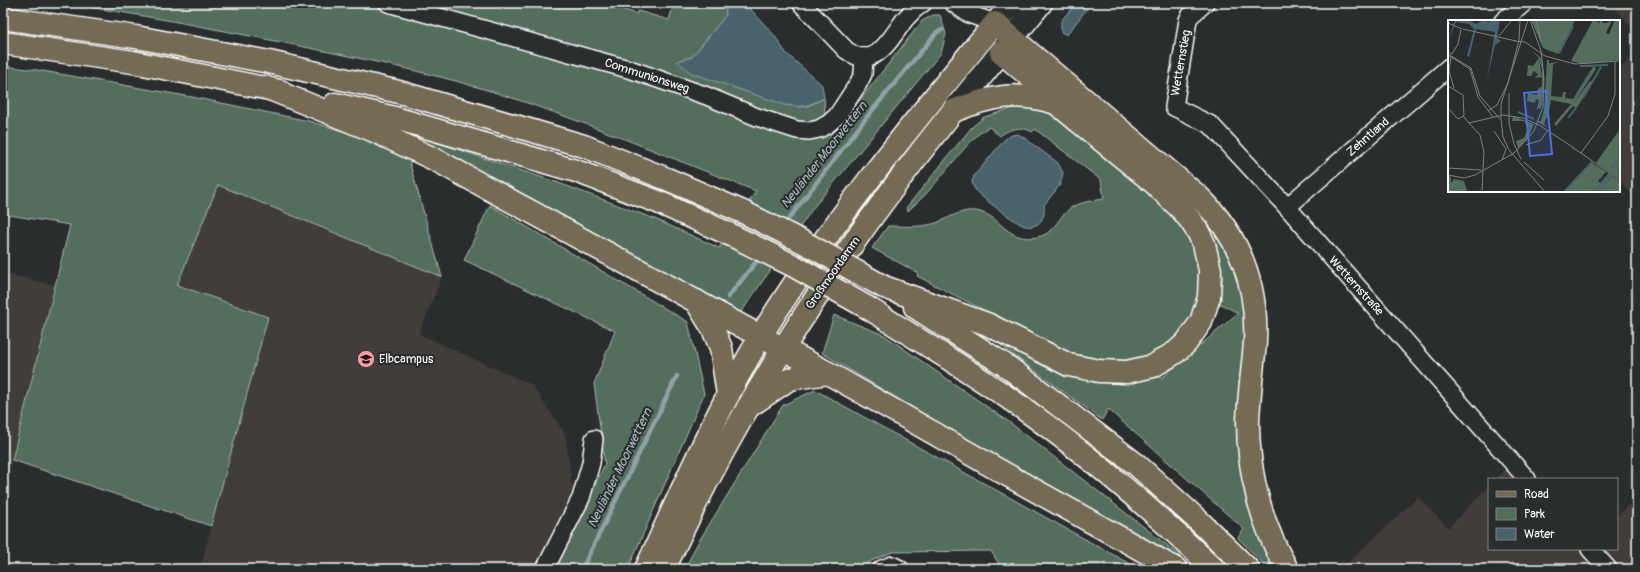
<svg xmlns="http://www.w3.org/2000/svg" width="1640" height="572" font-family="Pangolin,sans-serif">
<rect width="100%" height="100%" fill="#2a2d2e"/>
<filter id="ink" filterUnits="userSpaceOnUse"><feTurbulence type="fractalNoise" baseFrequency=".025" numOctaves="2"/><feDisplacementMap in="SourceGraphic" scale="8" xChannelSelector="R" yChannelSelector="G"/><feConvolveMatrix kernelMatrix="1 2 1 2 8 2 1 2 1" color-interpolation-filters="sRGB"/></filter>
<g filter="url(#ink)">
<g fill="#3f3e3a">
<polygon points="1610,3 1637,3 1637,33"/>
<polygon points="1637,52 1637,200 1619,180 1619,69"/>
<polygon points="218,184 442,277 419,334 532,385 565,434 573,490 535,569 200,569 268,317 177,285"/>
<polygon points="3,273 55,285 12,460 3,488"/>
<polygon points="1517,457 1537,479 1495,479"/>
<polygon points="1489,486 1489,549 1617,549 1617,516 1637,498 1637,569 1341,569 1418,497 1448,528"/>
</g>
<g fill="#536e5d" stroke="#a9b6ae">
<path d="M59 3H603L637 14 638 11 669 20 674 3H725L726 15 692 57 677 61 800 107 808 106 824 98 826 134 849 114 922 21 933 15H940L946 34 941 53 813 208 740 314 414 137 417 136 556 182 655 219 719 248 756 191C659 154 563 111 463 83 404 67 344 55 285 43 210 28 135 13 59 3Z"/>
<polygon points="3,66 37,70 192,97 309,121 358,136 408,157 442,277 218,185 177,285 268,317 211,526 12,460 70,225 3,214"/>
<path d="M1016 103 1046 106 1147 187 1190 235 1201 267 1198 305 1181 335 1159 352 1138 361 1110 363 1079 356 1060 349 917 276 918 273 872 248 888 226C904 226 920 228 936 223 949 218 962 209 976 211 1002 215 1005 243 1038 237 1053 234 1057 220 1067 211 1076 202 1092 201 1104 199L1101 180 1035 129 1032 132C1021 125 1009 129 1000 136L989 127C971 136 947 171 932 187 925 196 916 203 908 211L906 208 972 127 984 117 1014 108Z"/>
<polygon points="490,205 688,322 704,394 628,569 554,569 605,464 594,384 615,331 464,260"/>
<polygon points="1214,227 1226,246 1244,297 1245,353 1276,569 1268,569 1238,538 1244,529 1108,409 1102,420 999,344 999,339 1143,379 1163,377 1238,313 1219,303 1223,276 1209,233"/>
<polygon points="834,315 884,335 1009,422 1181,556 1174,560 981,449 822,353"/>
<polygon points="815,390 1139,569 1002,569 991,551 892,552 869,562 863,569 685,569 696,546 783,405"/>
</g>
<g fill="#48636d" stroke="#91a1a7">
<path d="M725 3H745L774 35 786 53 822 85 824 98C808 106 803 108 785 105L691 73 677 61 692 57 726 15Z"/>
<polygon points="1076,3 1091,3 1067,35 1061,32 1061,21"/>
<path d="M1018 134 1023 137 1058 163 1063 173 1060 185 1044 205C1046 218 1039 229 1025 226 1016 223 982 198 976 191 974 188 973 186 972 182L974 176 1005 139 1012 135Z"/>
</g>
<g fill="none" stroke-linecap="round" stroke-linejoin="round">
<g stroke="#91a1a7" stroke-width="4.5">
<polyline points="784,225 866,118 937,32 942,30"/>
<polyline points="728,297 760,257"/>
<polyline points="582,569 677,376"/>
</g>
<defs>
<g id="street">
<polyline points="388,3 632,70 707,96 757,117 797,130 809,131 819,129 828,124 837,116 858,84 863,74 864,57"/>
<path d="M801 3 846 50C876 73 891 36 906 18 911 12 917 7 923 3"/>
<polyline points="953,3 969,14 995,23"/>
<polyline points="1205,3 1190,16 1188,20 1174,107 1211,125 1287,207 1527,479"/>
<polyline points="1503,21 1524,3"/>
<polyline points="1287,207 1449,67"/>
<polyline points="1590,549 1608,569"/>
<polyline points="545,569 581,498 591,463 594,439"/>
<polyline points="882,569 892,565 900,569"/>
</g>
<g id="secondary">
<polyline points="995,23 1014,3"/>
<polyline points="953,111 1041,3"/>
</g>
<g id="primary">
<path d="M646 569C682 490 717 409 762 334 830 223 913 123 995 23L1012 38"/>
<path d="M664 569C740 404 839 252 953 111"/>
</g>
<g id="highway">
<polyline points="3,18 136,37 269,62 399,92 584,146 667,179 743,212"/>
<path d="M1012 38 1199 197C1240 237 1258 284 1255 342 1253 368 1249 394 1248 421 1248 472 1261 524 1287 569"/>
<polyline points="3,43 133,62 280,91"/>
<polyline points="265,87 372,130 436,160 828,373 1002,472 1176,569"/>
<polyline points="335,104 395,118 576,171 658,202 729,234"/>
<path d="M953 111C991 96 1016 91 1056 103"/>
<polyline points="884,287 987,324 1069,365 1099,371 1127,372 1153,366 1176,352 1186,343 1201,322 1209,297 1210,270 1204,244 1198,232 1191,221 1182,210 1154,183 1056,103 1041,86 1001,52"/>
<polyline points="696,301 713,329 721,348 728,395"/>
<polyline points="915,307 1008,367 1137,465 1201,523 1248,569"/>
<path d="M870 309C911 335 952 360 992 387 1072 440 1145 503 1214 569"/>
<polyline points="748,407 788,380 795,378 828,373"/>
</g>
</defs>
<use href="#street" stroke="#fff" stroke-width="20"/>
<use href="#secondary" stroke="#fff" stroke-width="25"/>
<use href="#primary" stroke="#fff" stroke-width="25"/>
<use href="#highway" stroke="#fff" stroke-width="25"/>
<use href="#street" stroke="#2a2d2e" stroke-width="17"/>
<use href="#secondary" stroke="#2a2d2e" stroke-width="22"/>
<use href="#primary" stroke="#756b52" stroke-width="22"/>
<use href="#highway" stroke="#756b52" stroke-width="22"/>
<defs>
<g id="highway-bridge">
<polyline points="743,212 805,243 884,287"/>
<polyline points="729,234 794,266 870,309"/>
</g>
</defs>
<use href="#highway-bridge" stroke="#fff" stroke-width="25" stroke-linecap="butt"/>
<use href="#highway-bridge" stroke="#756b52" stroke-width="22"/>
</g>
</g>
<defs>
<symbol id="university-disc" viewBox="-11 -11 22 22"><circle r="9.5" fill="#ff9aa2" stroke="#2a2d2e"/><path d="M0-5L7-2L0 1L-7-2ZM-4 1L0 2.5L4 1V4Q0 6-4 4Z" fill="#111"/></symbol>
</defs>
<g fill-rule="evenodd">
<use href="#university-disc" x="356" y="349" width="20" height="20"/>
</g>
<g text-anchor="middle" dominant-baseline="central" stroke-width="4" stroke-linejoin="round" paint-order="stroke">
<g font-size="12" fill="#fff" stroke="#2a2d2e">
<text transform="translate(1181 63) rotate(-80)">Wetternstieg</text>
<text transform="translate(647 76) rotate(18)">Communionsweg</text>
<text transform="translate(1368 137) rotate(-41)">Zehntland</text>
<text transform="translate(833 273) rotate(-55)">Großmoordamm</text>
<text transform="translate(1356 286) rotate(48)">Wetternstraße</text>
</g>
<g font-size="12" fill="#fff" stroke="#2a2d2e" text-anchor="start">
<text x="379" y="359">Elbcampus</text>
</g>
<g font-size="13" font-style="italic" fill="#adb9bd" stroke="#2a2d2e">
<text transform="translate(824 155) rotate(-52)">Neuländer Moorwettern</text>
<text transform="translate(620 468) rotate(-64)">Neuländer Moorwettern</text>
</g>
</g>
<g transform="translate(1448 20)">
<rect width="172" height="172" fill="#2a2d2e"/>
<path d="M83 0H88L96 27 88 0H127L110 34 95 28ZM145 0 152 3 151 0H155L154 3H159L164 0 158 13 161 14 167 0H172V40L135 44 123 41ZM83 30 93 38 95 48 96 60 94 84 93 88 89 89 91 80 88 79 87 83 79 81 80 73 89 75 90 69 94 66V49L91 38 94 57 87 58 90 54 86 51 83 56H79L80 45 85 46 91 38ZM99 40H101V43L111 42 105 44 103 76 114 77 115 72H118L117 78 126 79 145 47 134 46H146L148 49 126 83 142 61 145 62 130 86 128 88 125 86 108 106 106 104 123 84 103 80 100 97 102 99 98 98 96 104 100 108 88 101H93L96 90ZM65 97H67L86 104 79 120 70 128 68 121 76 118 80 108 76 101H64ZM172 109V160L148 143ZM143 142 158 152 150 161 153 163 161 154 172 162V172H115ZM0 156 3 157V163L6 159 16 161 19 171 0 172Z" fill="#536e5d"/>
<path d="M7 0H21L28 4 36 0 42 3 40 0H52L49 18 53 21 47 25 39 59 47 12 28 9 21 37 19 36 26 9 21 4 8 2 0 21Z" fill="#48636d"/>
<path fill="none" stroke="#48636d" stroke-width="2" d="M111 33 125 6M132 46 160 45M135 78 153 47M126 79 143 51M70 92 86 99M120 98 128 88M169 141 164 147 172 149M117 171 144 142M146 172 161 154M150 172 164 156"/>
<path fill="none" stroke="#7f8182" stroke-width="1" d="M80 0 53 84V99L55 117 61 130 97 172M88 0 93 22M0 3 14 9M15 9 68 21M51 16 64 0M66 21 77 22 97 36 127 44 172 41M0 32 4 34 10 24 13 10M0 34 23 48 32 76 52 99M0 35 22 49 30 77 45 97M3 36 1 51 6 68M0 66 15 75 16 96 10 99 0 88M61 73V103L66 124 73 139M40 91 49 85 60 63 71 20 72 0M16 97 21 103 55 95 75 98 91 105 126 128M21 103 32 115 36 132 35 149M46 111 58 129 54 140M78 125 93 120 100 110M125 128 133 133 160 96 167 74V42M133 133 172 161M76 142 96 160M0 148 33 150M0 155 16 158 27 155 66 133 86 111 95 87 96 59 93 31 82 0M34 172 35 149"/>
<path fill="#4a71e0" fill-opacity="0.15" stroke="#4a71e0" stroke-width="2" d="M98 71 104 134 82 136 76 73Z"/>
<rect width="172" height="172" fill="none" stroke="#fff" stroke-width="2"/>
</g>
<rect width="1640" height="572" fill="none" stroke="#2a2d2e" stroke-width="16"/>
<rect x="8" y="8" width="1624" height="556" fill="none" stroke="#fff" stroke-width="1.5" filter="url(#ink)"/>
<rect x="1488" y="478" width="130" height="72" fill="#2a2d2e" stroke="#7f8182"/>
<rect x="1496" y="491" width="20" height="6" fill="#756b52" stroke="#7f8182"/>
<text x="1524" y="498" font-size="12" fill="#ffffff">Road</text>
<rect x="1496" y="508" width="20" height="12" fill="#536e5d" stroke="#7f8182"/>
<text x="1524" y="518" font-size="12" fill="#ffffff">Park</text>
<rect x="1496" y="528" width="20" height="12" fill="#48636d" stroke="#7f8182"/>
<text x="1524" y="538" font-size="12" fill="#ffffff">Water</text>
</svg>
